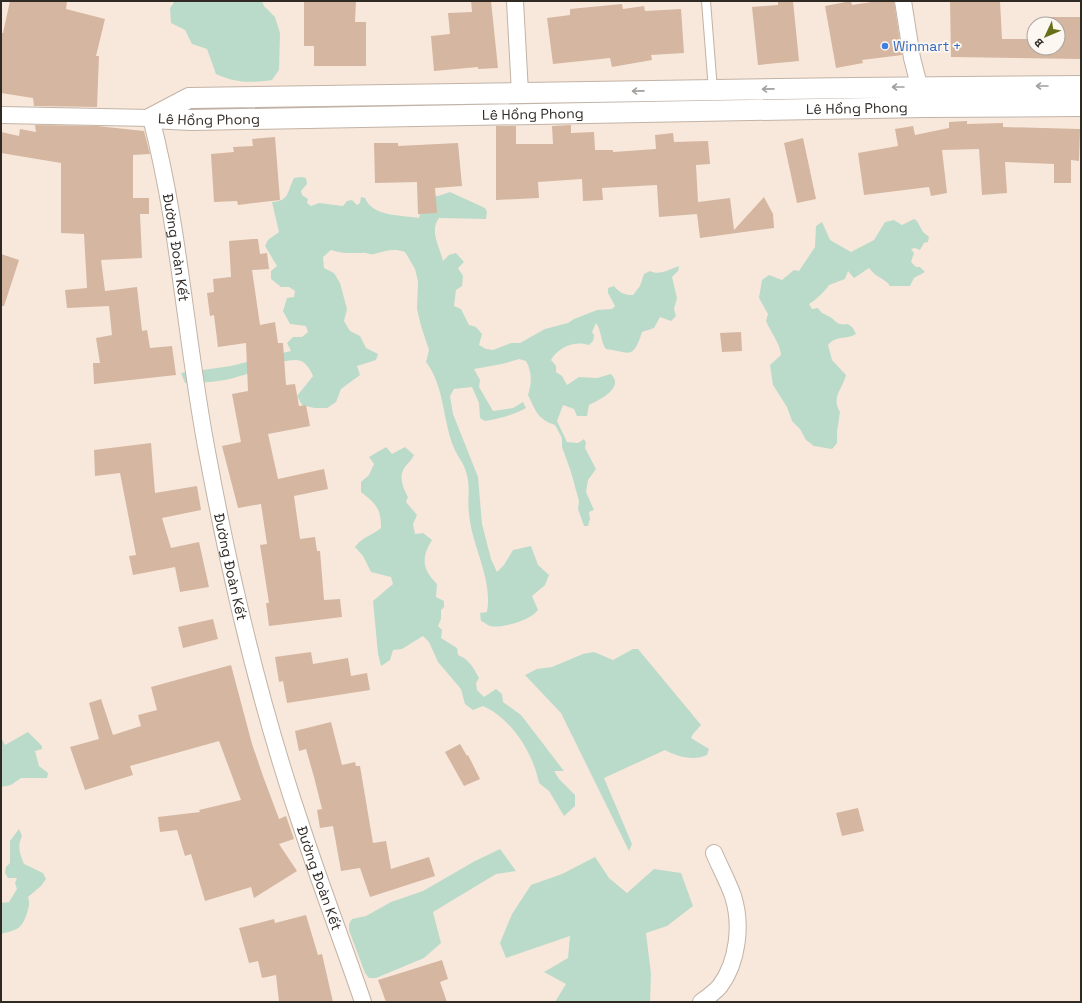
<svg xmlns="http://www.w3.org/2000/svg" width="1082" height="1003" font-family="'Space Grotesk',sans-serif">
<rect width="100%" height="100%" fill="#f8e8db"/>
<g fill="#badbca">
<path d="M175 1H262L264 6 275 17 280 33 279 70 272 80C251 83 235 83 216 74L207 49 192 44 185 30 171 23 170 8Z"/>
<path d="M301 177 306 178 307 184 301 191 302 195 308 199 307 203 311 206 319 203 343 206 347 201 352 200 357 205 360 203 361 197 365 198C373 217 401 215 419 218L420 213 434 196H438L450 192 485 208 487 212 486 219 439 218C429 231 440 247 443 261L449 255 456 253 464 262 458 268 463 276 462 286 456 290 454 306 461 309 469 325 476 327 482 334 479 345 486 349 493 350 511 343H520L545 329 568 323 574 319 597 310 612 309 615 306 608 293V288L614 286C620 293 624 295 633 295L640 286 644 274 650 271C659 276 670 269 679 266L678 271 672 277 677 298 674 309 676 316 671 321 660 317 654 328 642 332C633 361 629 352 606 349 600 341 602 331 596 323L592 332 594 335 593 341 589 345C575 340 558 347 551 360L556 366V372L562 376 567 385 579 377 597 378 611 374C625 388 599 400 589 405L587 416H577L574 409 563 405 557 421 567 442 578 443 584 439 586 443 585 448 596 469 588 480 586 492 594 510 589 512 590 519 588 526H584L578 509 579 501 571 472 562 447V438L555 425C537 419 536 411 528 395 532 383 532 372 526 361L519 359 502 364 474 369 480 380 479 387 493 411 513 408 523 402 526 408C513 415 499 419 485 421L480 418 479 403 472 387 454 389 450 396 453 414 478 477 482 524 491 559 497 572 504 565 513 550 531 546 538 565 549 575 545 585 532 596 538 610C531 620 502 629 490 626 487 625 484 622 481 621L480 613 487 612C493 579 472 547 469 514 467 500 471 486 466 472 464 463 457 456 454 448 442 419 445 387 426 362L429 350 421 326 417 309 418 281 415 269 405 252C393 248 386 251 374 254 370 255 366 252 362 253 350 253 342 254 331 250L323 257 324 268 334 273 340 283 347 309 344 321 350 331 360 336 366 348 378 354 376 360 357 366 360 375 341 389 336 402 327 408H314L302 405 297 396 313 376C310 369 305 360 296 360 278 360 257 371 240 376 222 382 203 383 185 383L181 373 231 366 291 351 287 343 293 337H302L308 332 306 326 290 324 283 311 287 298 294 297 295 291 289 287H281L271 279V271L277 266 265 246 268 240 279 232 272 202C290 201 287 191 294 178Z"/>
<path d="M914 219 917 221 923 232 929 237 928 242 924 243 920 250 915 248 911 249 914 253 911 262 916 267H920L925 272 914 278 910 286H890C885 278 876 278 869 268L854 278 848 271 845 279 829 285C826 290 815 301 809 304L812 309 818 308C822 314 823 313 828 316 837 320 835 326 848 324L853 328 856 334C846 340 836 335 828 345L832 360 846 375C842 390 831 397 840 412L837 432V443L832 449 814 446 806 440 800 429 792 421 787 407 773 385 770 365 781 355C780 343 771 333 766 321L768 314 759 298 762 280 769 275 782 280 794 270 799 271 815 247 816 226 822 222 830 240 851 252 874 240 885 222 894 220 902 225Z"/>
<path d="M386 447 392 454 405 447 414 455C411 461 409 462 405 467 398 476 403 488 408 497L406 502 417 515 413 524 415 534 423 533 432 540C421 558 422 569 437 584L436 597 444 601V607L441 610V619L438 626 442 630 441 638 457 648 458 655C469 659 473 667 479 678L476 683 477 690 484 697 496 689 502 694 503 702 521 715 564 771H554L559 779 575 795V806L564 816 549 791 539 783C533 753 512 719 483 706L473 710 465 704 461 689 438 662 429 642 423 636 402 649 393 650 390 660 381 666 378 654 373 601 393 584 391 577 371 572 363 556 355 547C362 537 371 536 381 528 381 508 376 504 361 492V482L369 475 374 464 369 457Z"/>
<path d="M633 649H638L701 725 693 734 691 738 709 749 707 755C694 761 678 757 665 750L604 778 632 844 629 851 561 713 525 675 537 669 552 667 583 654 594 652 613 660Z"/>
<polygon points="28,732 42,746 42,749 35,751 39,766 48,773 47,778 21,778 11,785 1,787 1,737 5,745"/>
<path d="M19 829 22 836C17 846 20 854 24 864L43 873 46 879 41 886 28 897C30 904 29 906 27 913 22 929 17 930 1 934V903L9 902 17 889 15 883 17 878H8L5 873 6 867 10 863V841Z"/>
<polygon points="500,849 516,871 496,874 433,912 441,943 424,958 376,978 369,978 365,973 349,930 349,924 352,919 366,916 391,902 423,891 475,861"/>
<polygon points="595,857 609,878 627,893 654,869 681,873 693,906 667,926 646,933 651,974 650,1002 555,1002 566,984 544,972 568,958 570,936 506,958 500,943 512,914 531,885 562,874"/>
</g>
<g fill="#d5b6a0">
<polygon points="10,1 67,1 66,9 105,19 96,56 99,56 97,107 34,106 33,98 1,93 1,33 3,33"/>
<polygon points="304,1 356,1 355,22 366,22 366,66 314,66 314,46 304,46"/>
<polygon points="471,1 491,1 498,68 478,69 478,67 434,71 431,36 450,34 448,13 472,12"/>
<polygon points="778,1 793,1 799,61 758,65 752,7 778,5"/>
<polygon points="851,1 852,5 878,1 894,1 902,55 862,60 863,63 836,68 825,6"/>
<polygon points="950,1 1000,1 1002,39 1034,39 1034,48 1058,48 1058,24 1044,24 1043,17 1081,17 1081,59 951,57"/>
<polygon points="622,4 623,9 644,6 645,11 681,9 684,53 651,55 652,60 612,67 610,58 553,64 547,18 570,15 570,9"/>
<polygon points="967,121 967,124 1003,123 1003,127 1080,129 1079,161 1071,160 1071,183 1054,183 1054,164 1005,162 1007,193 982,195 979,149 942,150 947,193 931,196 929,187 864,195 858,153 898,146 895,129 913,126 915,135 949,128 949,122"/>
<polygon points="35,125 97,126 144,131 150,154 133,155 133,198 149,198 149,214 140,214 142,258 101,260 105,291 137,287 142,331 147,330 150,348 172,346 176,375 94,384 93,363 100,363 96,338 112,335 109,306 67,308 65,290 87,288 84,234 61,233 61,163 1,153 1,132 19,136 20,129 36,132"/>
<polygon points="571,125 571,133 594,132 595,150 613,150 613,152 656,149 655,135 673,133 674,142 708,141 710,164 696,165 698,202 730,198 734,230 764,197 773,214 774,228 700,238 697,214 659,217 657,185 602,188 603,200 583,201 582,179 538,182 539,198 496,200 496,126 516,126 516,144 553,144 552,126"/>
<polygon points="275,137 280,200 238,205 237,201 214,202 211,154 234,152 233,147 253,146 252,139"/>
<polygon points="803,138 816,199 797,203 784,143"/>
<polygon points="374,143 398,143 398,146 458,143 462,186 435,188 437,213 418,214 417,182 375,183"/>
<polygon points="253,239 258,239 260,254 267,253 269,269 252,270 260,325 275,322 278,343 283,343 286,385 295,384 299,406 306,405 310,426 268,434 278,479 324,469 328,489 294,496 300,539 315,537 317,551 320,551 324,600 340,599 342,617 269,626 266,603 269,603 260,545 267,544 261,504 238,508 222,446 241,442 232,394 248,391 246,343 218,347 214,315 210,316 207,293 214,292 213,279 231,277 229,241"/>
<polygon points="1,254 19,260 4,306 1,306"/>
<polygon points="741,332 742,351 722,352 720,333"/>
<polygon points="151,443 155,493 197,486 201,510 162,518 171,548 199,542 209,587 180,592 175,567 133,575 129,556 136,555 120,473 95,476 94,450"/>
<polygon points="213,619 218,639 183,648 178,627"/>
<polygon points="311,652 313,664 348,658 351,676 367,673 370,690 287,703 283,681 279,682 275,657"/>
<polygon points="231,665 252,744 263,776 279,819 286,816 294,839 279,844 297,871 254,898 251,887 205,901 191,854 185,856 177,830 160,832 158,817 200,812 199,810 241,800 219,741 130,766 133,775 85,790 70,747 99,739 89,703 101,699 113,735 141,726 138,715 157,710 151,687"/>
<polygon points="331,722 342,765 355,762 356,766 360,766 373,843 386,841 391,869 429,857 435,876 370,897 360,868 341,871 333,826 320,828 317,810 322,809 314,777 306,749 299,751 295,731"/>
<polygon points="460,744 467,756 468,755 480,779 464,786 445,752"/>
<polygon points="858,808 864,831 842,836 836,813"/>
<polygon points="306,915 318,955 322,954 333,1002 279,1002 276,975 262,978 258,961 249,963 239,928 274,919 275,923"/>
<polygon points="442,960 448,979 440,982 447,1002 386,1002 378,980"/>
</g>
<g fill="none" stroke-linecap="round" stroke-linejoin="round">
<defs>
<polyline id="service" points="706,1 713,90"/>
<g id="minor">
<polyline points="515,1 520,93"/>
<polyline points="903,1 912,58 922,97"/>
<path id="s1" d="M1 115 151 118C180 229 186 344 208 457 231 581 260 705 301 825 320 884 343 943 363 1002"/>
<path d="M701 1002C708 997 715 992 720 986 738 962 742 924 733 896 728 882 720 867 714 853"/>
</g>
<g id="tertiary">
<path id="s2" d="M1081 86 853 88 189 98 151 118 191 120 925 107 1081 106"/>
</g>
</defs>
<use href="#service" stroke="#c2b3a7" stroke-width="10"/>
<use href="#minor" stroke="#c2b3a7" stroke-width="18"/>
<use href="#tertiary" stroke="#c2b3a7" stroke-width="22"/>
<use href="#service" stroke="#fff" stroke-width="8"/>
<use href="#minor" stroke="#fff" stroke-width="16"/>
<use href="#tertiary" stroke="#fff" stroke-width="20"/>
</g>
<defs><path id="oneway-shaft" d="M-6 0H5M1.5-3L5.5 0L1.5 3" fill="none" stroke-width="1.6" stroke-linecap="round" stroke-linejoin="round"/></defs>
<g stroke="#a29f9d">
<use href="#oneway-shaft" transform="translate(1042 86) rotate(180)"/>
<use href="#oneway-shaft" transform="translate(898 87) rotate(180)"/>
<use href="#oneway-shaft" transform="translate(768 89) rotate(179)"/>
<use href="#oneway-shaft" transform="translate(638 91) rotate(179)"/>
</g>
<circle fill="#3f7fe0" stroke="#fdf7f2" stroke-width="1.5" cx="885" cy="46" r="4"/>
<g text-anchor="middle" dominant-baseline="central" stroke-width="3.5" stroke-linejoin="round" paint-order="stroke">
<g font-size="14" fill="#366cbe" stroke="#fdf7f2" text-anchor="start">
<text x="893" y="46">Winmart +</text>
</g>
<g font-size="14" fill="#302a25" stroke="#fdf7f2">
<text stroke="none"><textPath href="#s2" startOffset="1641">Lê Hồng Phong</textPath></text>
<text stroke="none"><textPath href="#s2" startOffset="1317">Lê Hồng Phong</textPath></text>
<text stroke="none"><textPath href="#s2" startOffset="993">Lê Hồng Phong</textPath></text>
<text stroke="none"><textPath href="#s1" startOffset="282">Đường Đoàn Kết</textPath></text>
<text stroke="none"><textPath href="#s1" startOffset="606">Đường Đoàn Kết</textPath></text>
<text stroke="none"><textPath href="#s1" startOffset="930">Đường Đoàn Kết</textPath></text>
</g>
</g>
<rect width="1082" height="1003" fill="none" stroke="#302a25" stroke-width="4"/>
<g transform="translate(1046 36) rotate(226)"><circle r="19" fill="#fdf7f2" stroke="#aba5a0"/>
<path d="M0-3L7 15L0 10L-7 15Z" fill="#657019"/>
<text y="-6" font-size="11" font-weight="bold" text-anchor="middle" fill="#302a25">B</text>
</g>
</svg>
